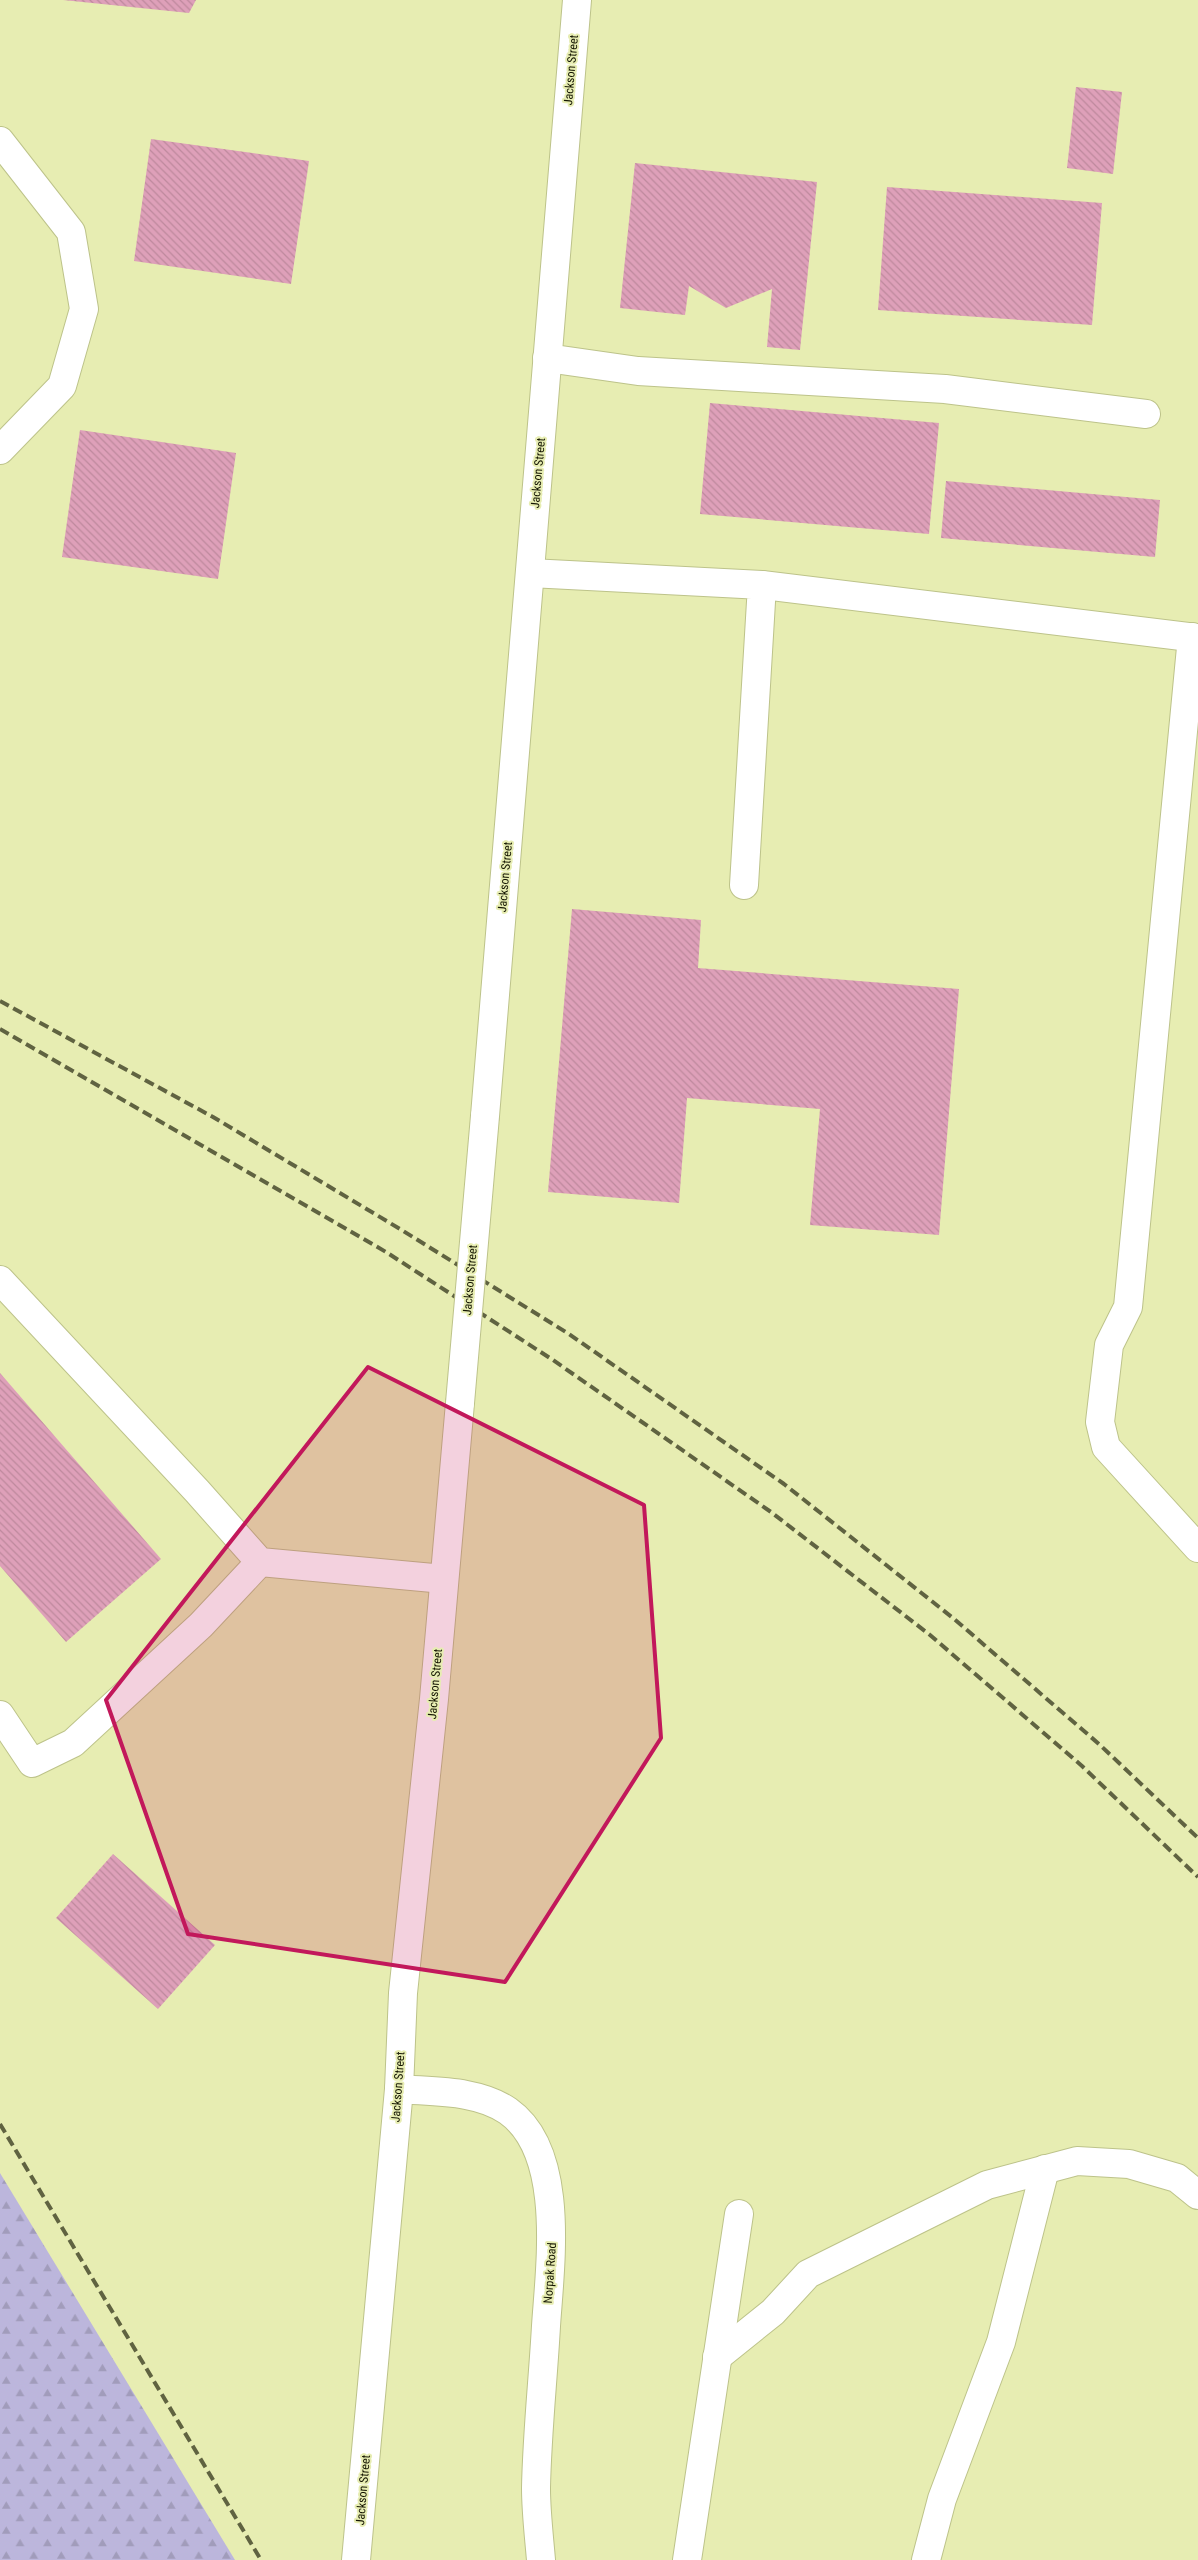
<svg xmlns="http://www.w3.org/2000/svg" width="1198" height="2560" font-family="'Roboto Condensed',sans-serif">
<defs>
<pattern id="forest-firs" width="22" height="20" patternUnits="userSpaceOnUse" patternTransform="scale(1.25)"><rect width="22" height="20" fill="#bcb6dc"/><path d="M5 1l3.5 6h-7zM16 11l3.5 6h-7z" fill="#a19cbb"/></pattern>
<pattern id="building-back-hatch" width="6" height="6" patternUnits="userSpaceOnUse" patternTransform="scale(1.25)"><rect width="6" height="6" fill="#dea0b9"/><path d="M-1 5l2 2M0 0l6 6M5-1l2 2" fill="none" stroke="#be899d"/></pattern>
</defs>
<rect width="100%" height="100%" fill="#e7edb2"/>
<polygon fill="url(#forest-firs)" points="0,2173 235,2560 0,2560"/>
<g fill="url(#building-back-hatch)">
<polygon points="63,0 196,0 189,13"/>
<polygon points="1076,87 1122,92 1113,174 1067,168"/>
<polygon points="151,139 309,161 291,284 134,261"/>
<polygon points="635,163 817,182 800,350 767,347 772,289 726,308 689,286 685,315 620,308"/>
<polygon points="887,187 1102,203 1092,325 878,310"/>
<polygon points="710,403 939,423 929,534 700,514"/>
<polygon points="80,430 236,453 218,579 62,557"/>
<polygon points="946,481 1160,500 1155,557 941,538"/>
<polygon points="572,909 701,920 698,968 959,989 939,1235 810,1225 820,1109 687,1098 679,1203 548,1192"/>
<polygon points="0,1373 161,1559 66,1642 0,1566"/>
<polygon points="113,1854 215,1945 158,2009 56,1918"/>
</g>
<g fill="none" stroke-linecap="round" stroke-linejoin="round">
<defs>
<g id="minor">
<polyline points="0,141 71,232 84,309 62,386 0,450"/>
<polyline points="547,358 638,371 945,389 1146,414"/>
<polyline points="530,573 762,585 744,885"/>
<polyline points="762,585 1198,638"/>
<polyline points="1192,637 1128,1307 1109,1345 1100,1422 1106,1447 1198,1548"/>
<polyline points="485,1116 577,0"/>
<polyline points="0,1280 197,1491 260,1562 444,1579"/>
<polyline points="0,1715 32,1763 73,1743 201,1625 260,1562"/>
<path d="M399 2089C435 2092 478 2090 508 2111 566 2152 550 2265 546 2326 543 2380 537 2434 536 2488 536 2512 539 2536 541 2560"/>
<polyline points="717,2357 773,2312 808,2274 987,2185 1077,2161 1129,2164 1177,2178 1198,2195"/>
<polyline points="356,2560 399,2089 403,1993 434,1699 460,1403"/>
<polyline points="687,2560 739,2214"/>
<polyline points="926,2560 942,2499 1001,2342 1045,2169"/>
</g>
</defs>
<use href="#minor" stroke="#bdc38a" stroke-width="30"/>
<use href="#minor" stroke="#fff" stroke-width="28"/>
<g stroke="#606341" stroke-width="4" stroke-dasharray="10 5" stroke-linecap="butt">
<polyline points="0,1001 213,1117 400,1229 569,1334 784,1484 953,1618 1099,1744 1198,1838"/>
<polyline points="0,1029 386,1252 553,1360 771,1512 930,1635 1082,1766 1198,1877"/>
<polyline points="0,2124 261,2560"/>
</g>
<defs>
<polyline id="minor-bridge" points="460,1403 485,1116"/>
</defs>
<use href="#minor-bridge" stroke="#bdc38a" stroke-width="30" stroke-linecap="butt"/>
<use href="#minor-bridge" stroke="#fff" stroke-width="28"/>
</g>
<path fill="#c2185b" fill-opacity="0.2" stroke="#c2185b" stroke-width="4" stroke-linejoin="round" d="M368 1367 644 1505 661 1738 505 1982 188 1934 106 1700Z"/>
<g text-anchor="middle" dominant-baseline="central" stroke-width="4" stroke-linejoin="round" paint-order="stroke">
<g font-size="12" fill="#151602" stroke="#e7edb2">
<text transform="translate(571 70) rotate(-85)">Jackson Street</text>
<text transform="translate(538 473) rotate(-85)">Jackson Street</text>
<text transform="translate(505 877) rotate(-85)">Jackson Street</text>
<text transform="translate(470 1280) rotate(-85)">Jackson Street</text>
<text transform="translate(435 1684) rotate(-85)">Jackson Street</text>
<text transform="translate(398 2087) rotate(-86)">Jackson Street</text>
<text transform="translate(550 2273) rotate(-86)">Norpak Road</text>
<text transform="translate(363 2490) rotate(-85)">Jackson Street</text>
</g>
</g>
</svg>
